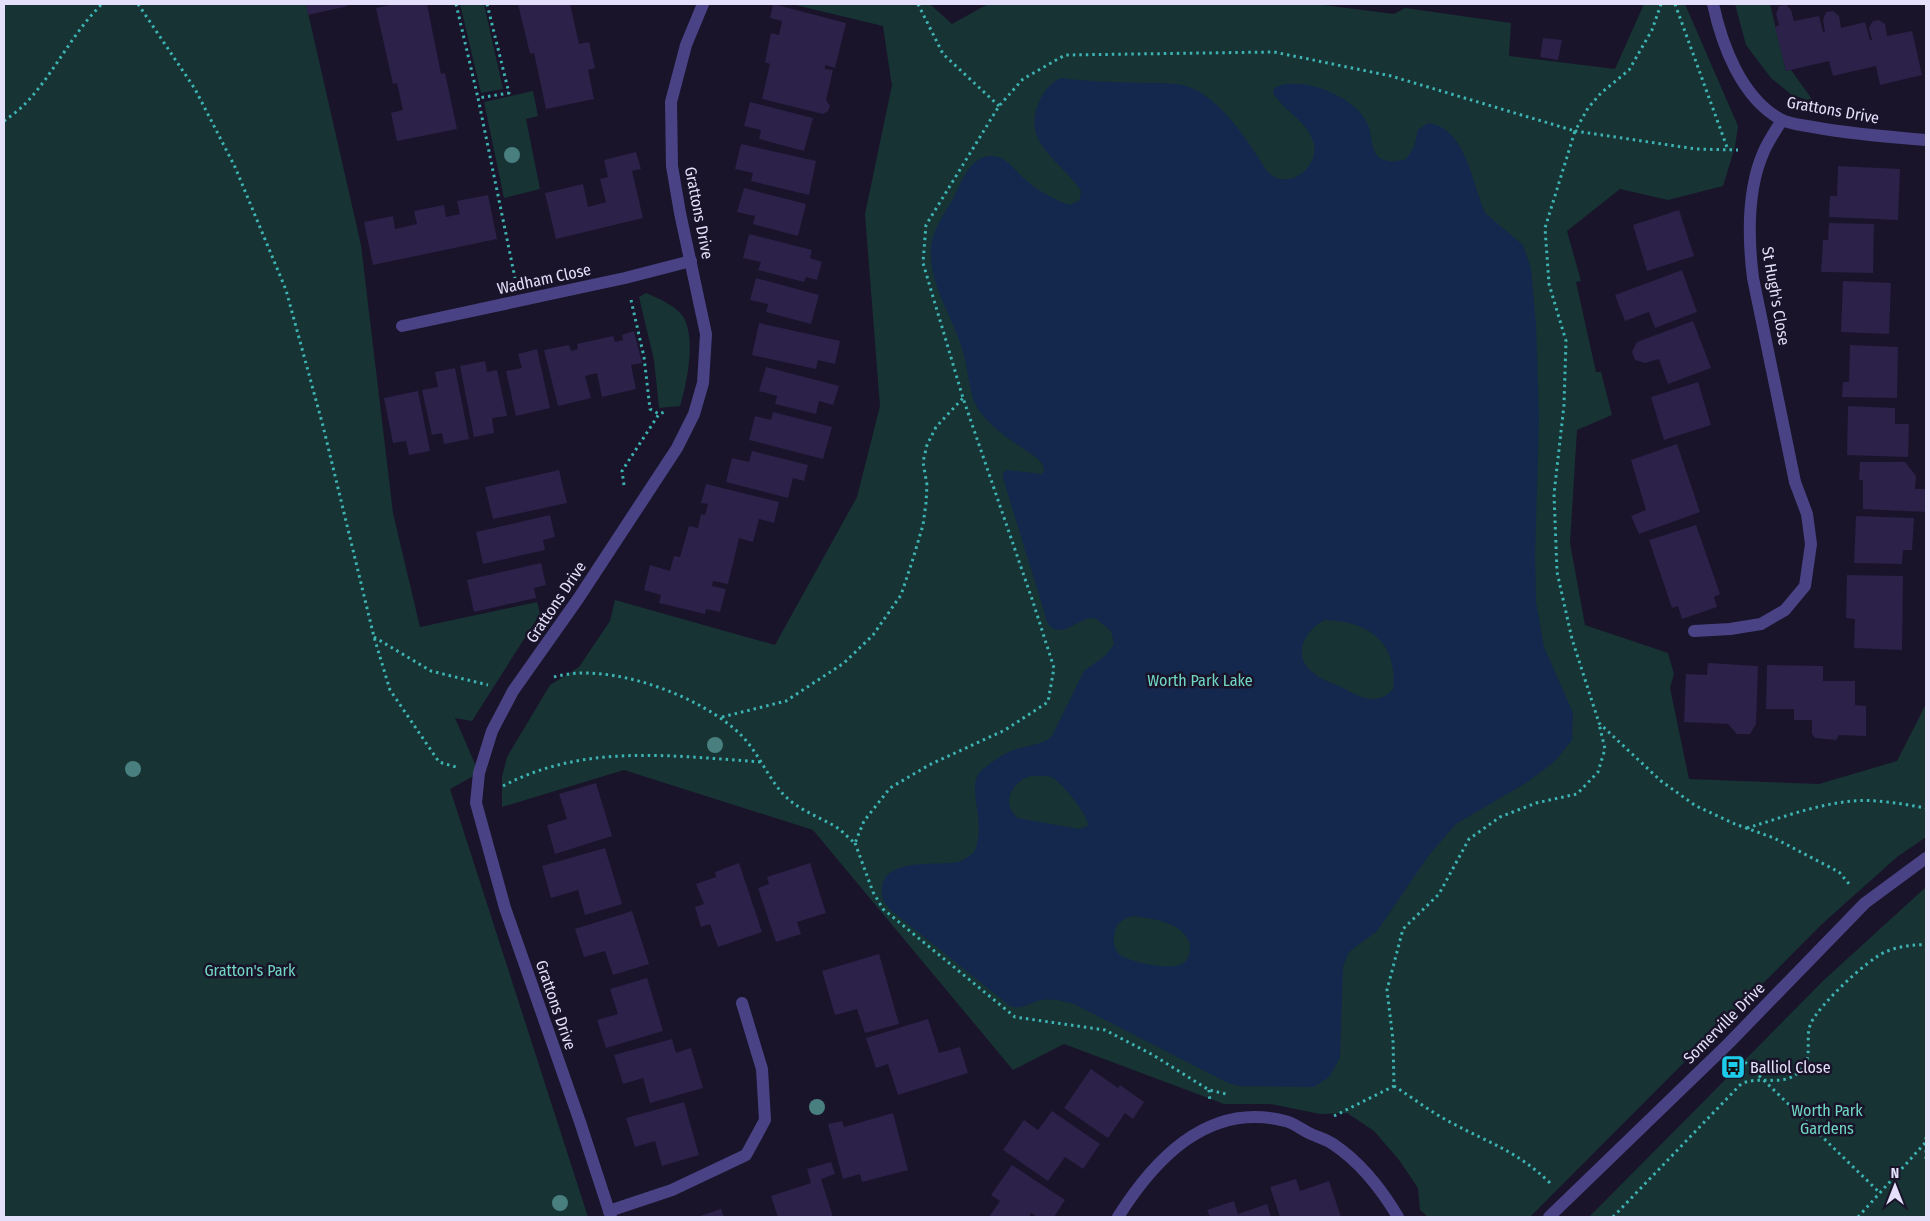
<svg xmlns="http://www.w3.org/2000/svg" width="1930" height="1221" font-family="'Fira Sans Condensed',sans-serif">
<rect width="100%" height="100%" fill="#19142a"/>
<g fill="#173334">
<polygon points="4,4 306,4 361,245 393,513 420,627 537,602 540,614 472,721 455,718 479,773 450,789 588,1217 4,1217"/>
<polygon points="460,4 484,4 503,89 481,93"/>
<polygon points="791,4 930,4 952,24 988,4 1315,4 1394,14 1405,8 1511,23 1509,56 1615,69 1644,4 1685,4 1738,126 1735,147 1723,186 1668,200 1620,189 1567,231 1581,281 1576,282 1596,372 1601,372 1612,415 1577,430 1570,543 1585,625 1668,653 1674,674 1670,688 1689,779 1819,784 1897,761 1926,704 1926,837 1897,857 1822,924 1530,1217 1428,1217 1420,1210 1418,1188 1399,1160 1374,1131 1347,1113 1320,1114 1271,1104 1224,1104 1064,1044 1013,1070 813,830 624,770 502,807 502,777 507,757 550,685 579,667 610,621 615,600 775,645 857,497 880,406 865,214 892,85 891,80 883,26"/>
<polygon points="1735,4 1770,4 1786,71 1791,70 1814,102 1792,95 1771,78 1746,45"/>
<polygon points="533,91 538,116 526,119 540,189 504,198 484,102"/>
<path d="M646 293C658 298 674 305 682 315 697 335 687 384 680 406L659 408 654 360 639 297Z"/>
<polygon points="1926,887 1926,1217 1589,1217 1825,979"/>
</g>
<path fill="#14284d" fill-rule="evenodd" d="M1061 78C1089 82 1117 82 1145 83 1161 83 1179 82 1194 89 1225 104 1249 143 1267 171 1287 194 1322 166 1313 141 1306 120 1284 111 1273 93L1274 88C1300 74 1355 96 1367 123 1373 133 1369 150 1380 158 1388 163 1398 161 1406 159L1414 147 1418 130 1428 123C1467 128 1472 185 1486 214L1523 245 1531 268 1536 324 1539 418 1535 557 1536 602 1544 647 1573 713 1572 740 1554 762 1529 781 1456 824 1429 855 1377 931 1349 952 1343 967 1340 1058 1329 1077 1314 1087 1239 1086 1228 1083 1074 1004C1063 1001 1052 998 1041 1000 1030 1003 1022 1010 1010 1006L892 911C884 904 881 898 882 887 886 857 938 866 958 862 964 860 970 856 974 852 988 824 965 786 981 771 990 763 1005 752 1017 749 1029 745 1043 745 1052 736L1084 671 1105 656 1114 644 1111 631 1095 618C1079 616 1062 641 1048 624L1003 478V473L1007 470 1042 474 1044 471C1044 466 1041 462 1037 458 1017 444 997 433 981 413 969 398 969 374 964 355 955 320 930 288 931 251 931 232 944 214 953 199 961 183 970 156 991 156 1008 156 1015 172 1027 181 1040 192 1054 200 1070 205L1080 200 1081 191C1061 160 1019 143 1040 100 1045 90 1051 82 1061 78ZM1325 620C1368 621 1398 642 1393 689 1377 708 1358 696 1341 687 1330 682 1319 679 1310 670 1292 653 1307 628 1325 620ZM1031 776C1037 776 1045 775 1051 777 1060 780 1090 817 1088 826L1079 829 1018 818C1000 804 1012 781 1031 776ZM1134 916C1155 919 1181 922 1190 943 1190 950 1190 957 1185 962 1175 972 1130 963 1119 954 1113 948 1113 940 1115 932 1116 922 1125 918 1134 916Z"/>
<g fill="#2b2149">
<polygon points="306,4 347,4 348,6 308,15"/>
<polygon points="395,4 427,4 441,74 445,73 457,129 397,141 391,113 403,110 397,83 393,84 376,8"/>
<polygon points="518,4 570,4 579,44 589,42 595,68 588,70 594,99 546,109 534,53 530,54"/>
<polygon points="773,4 846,23 835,68 825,65 825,69 833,70 826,100 830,106 828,111 823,114 762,99 770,64 765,62 771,33 779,35 782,21 770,18"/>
<polygon points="1786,5 1791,10 1794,21 1819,16 1823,32 1825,32 1823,20 1826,12 1833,11 1839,16 1841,28 1865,22 1870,40 1872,40 1869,28 1873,21 1879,20 1885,24 1887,36 1912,31 1922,75 1880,85 1876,66 1833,76 1829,61 1786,71 1775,27 1779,25 1776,14 1779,6"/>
<polygon points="1543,38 1562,40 1558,60 1540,57"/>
<polygon points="750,102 813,118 804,151 759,139 761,130 744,126"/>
<polygon points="741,144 816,161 809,195 751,181 753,173 735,169"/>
<polygon points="636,152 641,169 632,171 643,218 556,239 545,193 583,184 588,207 606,202 600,179 608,177 604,160"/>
<polygon points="1838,166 1900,169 1898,220 1829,217 1830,196 1837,196"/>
<polygon points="744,188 806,204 798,236 753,224 755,216 737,212"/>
<polygon points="488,195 497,239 373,265 364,222 393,216 395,229 417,224 414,211 444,205 446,217 460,214 457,201"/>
<polygon points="1679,210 1694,256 1647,271 1633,225"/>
<polygon points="1829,223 1874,224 1873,273 1821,272 1823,240 1828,240"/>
<polygon points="749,234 812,250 810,258 822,262 817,280 806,277 804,282 758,270 761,262 743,258"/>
<polygon points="1682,270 1697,312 1655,328 1649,312 1625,321 1615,295"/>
<polygon points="756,278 819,295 811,324 766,312 768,304 750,300"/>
<polygon points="1843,281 1891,283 1889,334 1841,332"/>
<polygon points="1693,321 1711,368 1668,384 1659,359 1645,363 1635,360 1632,352 1637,342"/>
<polygon points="759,323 840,341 835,364 818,360 816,369 752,355"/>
<polygon points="634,331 642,363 631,365 636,389 602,397 597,373 585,376 591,398 558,406 544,350 569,345 571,351 578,349 577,344 613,336 615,342 623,340 622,335"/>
<polygon points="1850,345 1898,347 1897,398 1842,397 1843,382 1849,382"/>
<polygon points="537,349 550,408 516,416 506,371 522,368 518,354"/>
<polygon points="485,361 487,372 497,370 507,416 492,418 494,433 474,437 460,366"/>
<polygon points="766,367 839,386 833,405 819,401 816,414 775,404 777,396 759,391"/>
<polygon points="455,368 469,439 444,444 442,433 432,435 422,390 438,387 435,372"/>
<polygon points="1698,382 1711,425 1664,440 1651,397"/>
<polygon points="418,391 430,451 409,455 406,441 393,443 384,398"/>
<polygon points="1848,406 1895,408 1895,424 1909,424 1908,457 1847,455"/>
<polygon points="773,412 832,427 823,459 749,440 755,416 771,420"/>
<polygon points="1677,444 1700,512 1639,534 1631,516 1646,510 1631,460"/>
<polygon points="752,451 808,465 804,481 793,478 788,498 726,482 732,458 749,462"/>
<polygon points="1860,462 1905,462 1916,476 1915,489 1926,489 1926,512 1863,509 1863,480 1859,480"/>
<polygon points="559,470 567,503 493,519 485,487"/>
<polygon points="706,484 779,502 774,523 759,519 753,542 739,538 728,584 713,581 712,586 726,589 720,612 706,609 705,614 659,603 661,595 644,590 650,565 670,571 674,556 680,557 689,526 698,528 701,514 705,515 708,504 701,503"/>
<polygon points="550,515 555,537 543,540 545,550 483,564 476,532"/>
<polygon points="1856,516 1914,518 1912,550 1903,550 1902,564 1854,563"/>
<polygon points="1696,525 1720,594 1714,597 1717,607 1682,619 1678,606 1672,608 1649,540"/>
<polygon points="541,563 546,585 534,588 536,598 474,612 467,580"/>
<polygon points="1847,575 1903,576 1902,650 1854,648 1855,619 1846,618"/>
<polygon points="1708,663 1758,666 1756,724 1750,734 1737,734 1728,724 1684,722 1686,674 1707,675"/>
<polygon points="1767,665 1823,666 1823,681 1855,681 1855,705 1866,706 1866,736 1839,735 1836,740 1815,738 1812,734 1812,720 1794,720 1794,709 1766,709"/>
<polygon points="596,783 612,836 555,854 547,825 567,819 559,794"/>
<polygon points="605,848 622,904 585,915 578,890 551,898 542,866"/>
<polygon points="739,863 762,932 718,947 710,924 701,927 695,907 704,904 696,884 716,877 715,872"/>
<polygon points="810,863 826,913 797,922 801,934 776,942 758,888 769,884 767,877"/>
<polygon points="632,911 649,964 613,975 605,951 584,957 575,929"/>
<polygon points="879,954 899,1024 865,1033 857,1009 835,1015 822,971"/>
<polygon points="647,978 663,1031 606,1048 597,1020 618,1014 610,989"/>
<polygon points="928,1019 939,1053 960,1047 968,1073 898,1095 888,1064 876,1068 866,1038"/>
<polygon points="672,1039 676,1053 691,1048 703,1088 650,1103 643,1078 623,1084 614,1055"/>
<polygon points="1091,1069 1118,1088 1120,1085 1144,1102 1133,1119 1125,1113 1108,1138 1064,1108"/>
<polygon points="684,1102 699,1155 662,1166 655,1141 635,1147 626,1118"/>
<polygon points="1052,1111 1100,1144 1083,1169 1065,1157 1048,1181 1003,1150 1024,1120 1038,1130"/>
<polygon points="893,1113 908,1170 862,1182 860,1174 843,1179 828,1124 842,1121 844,1127"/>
<polygon points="831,1162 835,1174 821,1179 833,1217 778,1217 771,1196 811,1183 807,1169"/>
<polygon points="1012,1165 1065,1200 1054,1217 1037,1217 1031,1213 1029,1217 989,1217 1000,1201 991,1195"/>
<polygon points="1296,1179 1300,1191 1329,1181 1341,1217 1280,1217 1270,1187"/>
<polygon points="1234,1201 1238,1214 1267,1204 1271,1217 1210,1217 1207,1210"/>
<polygon points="721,1209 724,1217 697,1217"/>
</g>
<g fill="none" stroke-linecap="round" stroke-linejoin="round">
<g stroke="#3db3b2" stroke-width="3" stroke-dasharray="2.5 4" stroke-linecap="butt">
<polyline points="138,4 195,89 235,167 286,290 323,426 374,637 390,690 439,762 456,767"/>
<polyline points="456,4 478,98"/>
<polyline points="487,4 509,93 478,98 515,278"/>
<polyline points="918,4 943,54 999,106"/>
<polyline points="1661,4 1652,30 1629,70 1601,93 1588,108 1575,131 1696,149 1738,150"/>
<polyline points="1675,4 1728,150"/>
<path d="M4 121C11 116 19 110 25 104 54 74 72 33 102 4"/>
<polyline points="631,300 644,357 650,409 659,414 667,411"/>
<polyline points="624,485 622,471 659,414"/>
<polyline points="374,637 431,671 488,685"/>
<path d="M554 677C608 661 702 696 741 735 758 752 767 776 783 794 796 808 814 815 831 824 840 828 847 837 855 843L864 821 890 788 929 765 1005 730 1048 702 1054 668 1034 605 963 398 923 263 926 225 999 106 1023 79 1065 55 1274 52 1391 76 1575 131 1545 228 1549 284 1566 341 1564 405 1554 494 1557 572 1572 639 1599 723 1661 781 1696 806 1735 824 1774 838 1839 872 1850 885"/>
<polyline points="722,717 786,701 844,663 873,635 901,595 912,562 923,525 926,503 927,485 923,462 927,445 936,427 963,398"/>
<path d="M503 786C584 743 673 756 761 762"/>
<path d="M1747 828C1781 818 1817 804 1853 801 1877 799 1902 804 1926 808"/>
<polyline points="855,843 873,892 883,909 1015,1017 1105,1030 1153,1055 1209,1090 1226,1094"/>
<polyline points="1745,1062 1879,1192"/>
<polyline points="1209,1090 1210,1102"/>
<polyline points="1334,1116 1394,1086"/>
<polyline points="1926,1137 1926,1162"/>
<path d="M1550 1183C1517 1151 1491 1144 1452 1123 1432 1113 1413 1098 1394 1086L1393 1040 1387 990 1403 929 1439 894 1469 839 1500 817 1536 803 1577 794 1598 772 1605 749 1599 724"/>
<path d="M1613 1217 1741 1084C1762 1074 1783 1089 1801 1070 1814 1057 1804 1038 1811 1023 1820 1004 1867 960 1885 952 1897 947 1913 944 1926 945"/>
<polyline points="1858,1217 1925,1143"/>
</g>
<polyline stroke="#494385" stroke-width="12" points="1694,631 1730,629 1761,624 1785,610 1805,586 1811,544 1807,514 1795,482"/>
<g stroke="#494385" stroke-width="12">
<path d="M1782 120C1776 130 1769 140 1764 151 1747 189 1748 238 1753 278L1795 482"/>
<polyline points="402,326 625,278 691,261"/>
<polyline points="609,1211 672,1190 746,1155 765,1120 762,1069 742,1003"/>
<path d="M1118 1217C1155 1158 1209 1101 1285 1121 1294 1123 1301 1129 1309 1133 1317 1137 1326 1139 1333 1144 1360 1162 1382 1190 1398 1217"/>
<polyline points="1549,1217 1728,1044 1865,903 1926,858"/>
</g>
<g stroke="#494385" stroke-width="12">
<path d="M1713 4C1722 45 1741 97 1780 119 1789 124 1802 125 1813 127 1850 134 1888 137 1926 140"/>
<polyline points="611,1217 580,1122 505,908 476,803 479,773 492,731 513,691 578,599 677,448 694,414 703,383 706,334 680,213 672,166 671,102 686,45 703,4"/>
</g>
</g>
<g fill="#497f7e">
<circle cx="512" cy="155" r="8"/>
<circle cx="715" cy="745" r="8"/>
<circle cx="133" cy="769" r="8"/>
<circle cx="817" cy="1107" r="8"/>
<circle cx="560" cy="1203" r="8"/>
</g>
<defs>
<symbol id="bus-square" viewBox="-11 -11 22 22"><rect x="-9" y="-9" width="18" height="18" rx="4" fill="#1dcceb" stroke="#19142a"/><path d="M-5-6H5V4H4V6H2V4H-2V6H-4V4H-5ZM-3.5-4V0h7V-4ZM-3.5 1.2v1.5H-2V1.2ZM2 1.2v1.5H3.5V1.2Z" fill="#111"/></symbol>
</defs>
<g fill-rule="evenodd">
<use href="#bus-square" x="1719" y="1053" width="28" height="28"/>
</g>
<g text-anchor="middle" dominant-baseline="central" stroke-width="5" stroke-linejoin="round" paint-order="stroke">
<g font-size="16" fill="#e4e0fc" stroke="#19142a">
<text transform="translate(1833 110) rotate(10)">Grattons Drive</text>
<text transform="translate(699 213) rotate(79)">Grattons Drive</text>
<text transform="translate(544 279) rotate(-12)">Wadham Close</text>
<text transform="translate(1776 296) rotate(80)">St Hugh's Close</text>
<text transform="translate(556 602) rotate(-56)">Grattons Drive</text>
<text transform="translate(556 1005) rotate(71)">Grattons Drive</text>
<text transform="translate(1724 1023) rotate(-45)">Somerville Drive</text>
</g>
<g font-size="16" fill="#71d7c2" stroke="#19142a">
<text x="1200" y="680">Worth Park Lake</text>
<text x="250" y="970">Gratton's Park</text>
<text x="1827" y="1110">Worth Park<tspan x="1827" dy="18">Gardens</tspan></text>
</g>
<g font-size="16" fill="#e4e0fc" stroke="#19142a" text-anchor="start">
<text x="1750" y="1067">Balliol Close</text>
</g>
</g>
<rect width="1930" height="1221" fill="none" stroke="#e4e0fc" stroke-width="10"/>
<g transform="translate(1895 1186)" stroke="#19142a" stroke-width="4" paint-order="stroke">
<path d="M0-4L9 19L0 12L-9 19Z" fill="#e4e0fc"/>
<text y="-8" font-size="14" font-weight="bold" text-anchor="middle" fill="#e4e0fc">N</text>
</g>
</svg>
